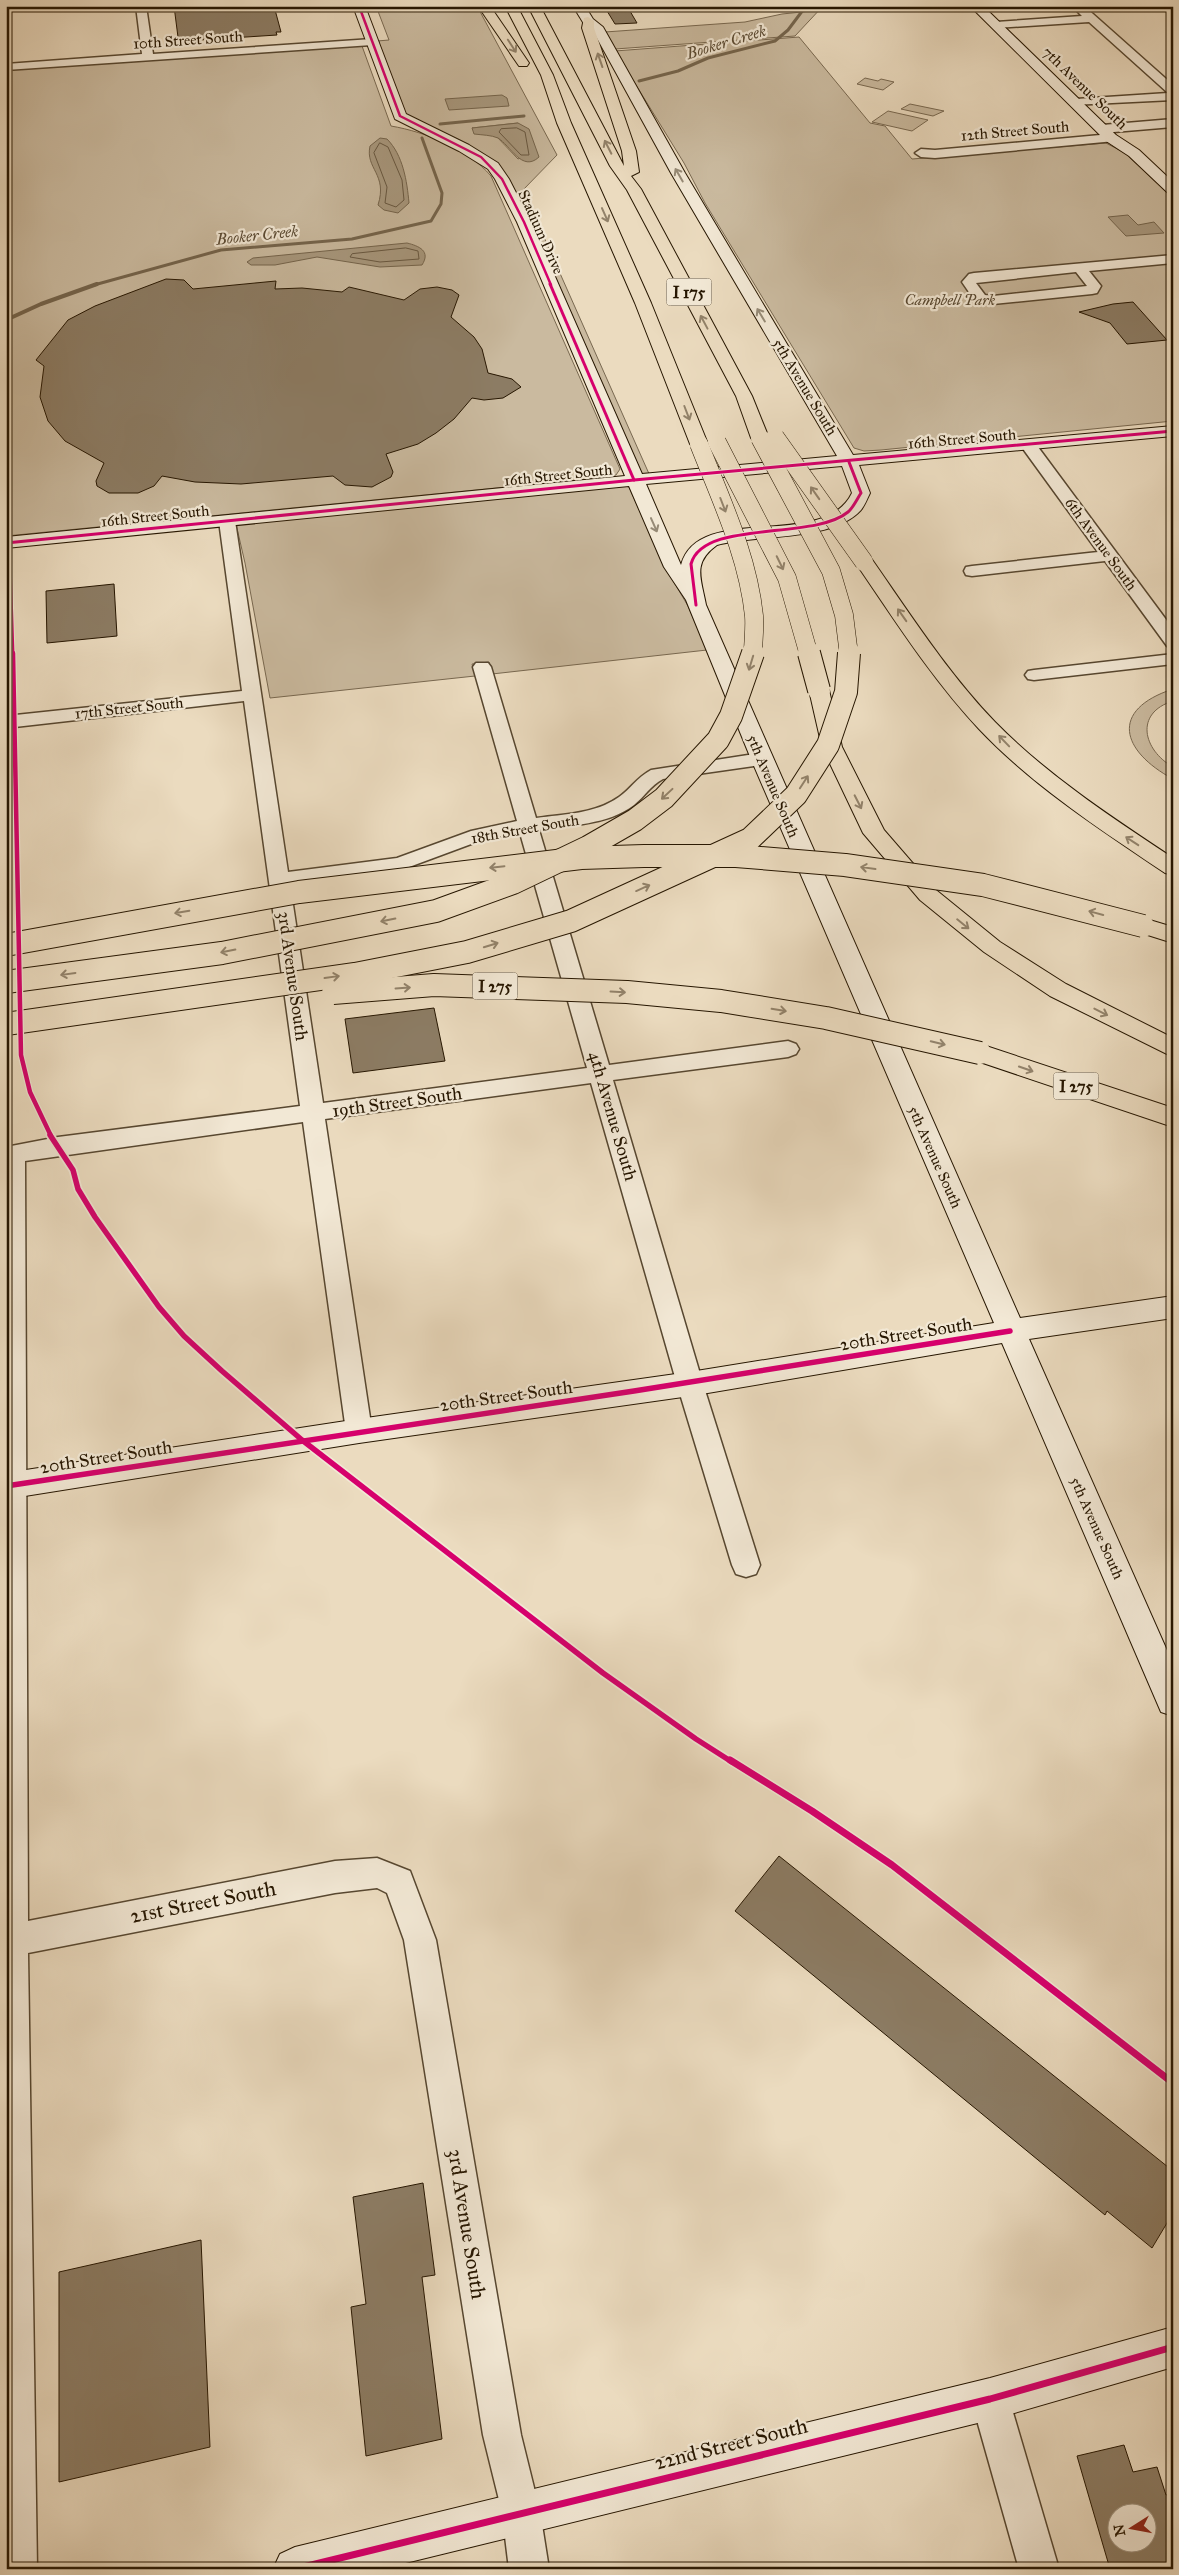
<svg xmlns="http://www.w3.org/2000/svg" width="1179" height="2575" font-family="'IM FELL Great Primer',serif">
<rect width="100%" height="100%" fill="#ebdbbf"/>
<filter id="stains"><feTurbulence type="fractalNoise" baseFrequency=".004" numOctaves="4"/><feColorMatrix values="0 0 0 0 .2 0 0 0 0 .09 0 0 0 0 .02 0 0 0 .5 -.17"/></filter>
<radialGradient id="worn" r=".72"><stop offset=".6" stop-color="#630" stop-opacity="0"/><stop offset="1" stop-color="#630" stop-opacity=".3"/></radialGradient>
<g fill="#caba9f" stroke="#786850" fill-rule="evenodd">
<path d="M376 6H477L557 155 523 190 650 476H640L508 178 406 115 377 41 389 40ZM518 123 533 142 535 152 518 159 497 137 472 128Z"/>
<polygon points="813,6 823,6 795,36 615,49 605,32 745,22 782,14 811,11"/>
<polygon points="799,37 870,123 885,126 912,159 1106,143 1125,153 1173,198 1173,421 881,450 864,451 854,448 705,203 684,163 615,51"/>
<path d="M360 45 362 46 391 126C426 132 468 149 491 176L620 469 616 475 608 477 6 536V70Z"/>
<polygon points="865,78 878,81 881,79 894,82 883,90 857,84"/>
<polygon points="910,104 944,111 933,116 901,109"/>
<polygon points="888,111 928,120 912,131 872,122"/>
<polygon points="628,485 665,567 688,606 707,650 492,674 489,662 472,664 475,676 270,698 245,563 236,524"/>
<path d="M1173 689V701C1134 713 1143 750 1173 767V779C1121 751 1109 710 1173 689Z"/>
</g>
<g fill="#a8987e" stroke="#74644c">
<polygon points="502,95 507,98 509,106 449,110 445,99"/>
<path d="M518 123 529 129 539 157C522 173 510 145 498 138 491 135 482 135 474 134L472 128Z"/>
<path d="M380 138 387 139C403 155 407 181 409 203L398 213 384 210 378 205C388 174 365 169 370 146Z"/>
<polygon points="1128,215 1138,225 1154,222 1164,233 1126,236 1108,217"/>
<path d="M407 243C419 246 431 251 422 265L380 267 317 257 275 265H251L247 262 253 258Z"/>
</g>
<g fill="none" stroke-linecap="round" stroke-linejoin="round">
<g stroke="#675740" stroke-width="1">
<polygon points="517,128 525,132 529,155 521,155 499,132 501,129"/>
<polygon points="380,143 388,147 402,180 404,200 396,207 385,203 387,187 374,153"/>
<polygon points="406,248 418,251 419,259 380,262 350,257 352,254"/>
</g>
<g stroke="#74644c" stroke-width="3">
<polyline points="639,81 678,71 708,58 775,41 788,30 806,6"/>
<polyline points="440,124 524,116"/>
<polyline points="94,285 221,250 352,239 431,221 441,204 442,193 422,138"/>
</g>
<polyline stroke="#74644c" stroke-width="4" points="6,320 41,304 97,284"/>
</g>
<g fill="#8c7c64" stroke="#261601" fill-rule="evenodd">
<polygon points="174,6 274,6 281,32 276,32 277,35 200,40 200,44 179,45"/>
<polygon points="604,6 627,6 637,23 615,24"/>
<polygon points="166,279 184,280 193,289 276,281 275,289 302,288 342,292 349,287 404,300 420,289 437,287 452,290 459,295 451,317 474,337 482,349 488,373 512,379 521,387 503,398 484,400 472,398 454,419 436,433 418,444 386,454 393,472 391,477 372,487 345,485 333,476 241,484 195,482 162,476 154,486 138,493 109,493 97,486 96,481 104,463 65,441 48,421 40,397 44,366 36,360 68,320 95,306"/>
<polygon points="1133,302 1167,340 1127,344 1110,323 1079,312 1113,304"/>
<polygon points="114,584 117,636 47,643 46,591"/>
<polygon points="434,1008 445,1061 353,1073 345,1019"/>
<polygon points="779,1856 1173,2171 1173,2213 1152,2248 1107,2211 1105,2215 735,1911"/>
<polygon points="423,2183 435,2275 422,2277 442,2439 366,2456 351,2307 366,2304 353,2197"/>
<polygon points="201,2240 210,2447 59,2482 59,2272"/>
<path d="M1124 2445 1133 2472 1157 2467 1166 2495 1173 2493V2569H1110L1077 2456ZM1116 2512H1146V2542H1116Z"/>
</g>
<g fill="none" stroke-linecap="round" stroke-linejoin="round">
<defs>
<g id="street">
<polygon points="136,6 146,6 153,54 372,39 378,42 372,45 6,70 6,64 142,54"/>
<polygon points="1072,6 1084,6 1173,85 1173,100 1072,105 1072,101 1076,99 1168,93 1089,22 996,28 991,25 996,22 1082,16"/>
<polygon points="1173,119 1173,127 1102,133 1096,129 1102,125"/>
<polygon points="1111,134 1115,135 1115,141 935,158 921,157 915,153 921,149 935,150"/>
<path d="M1173 255V263L1089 271 1101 286 1097 293 1092 294 993 304 975 301 962 282 969 274 974 273ZM1076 272 1087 286 993 296 985 295 976 283Z"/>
<polygon points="1029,441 1035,443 1173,629 1173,647 1167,646 1105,561 972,576 966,575 964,571 966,567 972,566 1098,552 1021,446"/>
<path d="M227 516 235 521 288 872 397 858 471 831 517 821 473 667 476 663H488L491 667 536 818C564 814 595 814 619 797 631 789 636 778 651 770L761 753 768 755 771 759 768 763 761 765 663 779C650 786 645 796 634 805 608 825 570 825 539 830L609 1065 788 1041 796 1044 799 1049 796 1054 788 1057 613 1080 703 1384 760 1565 756 1574 746 1577 736 1574 732 1565 677 1384 591 1083 325 1119 372 1431 368 1439 359 1442 350 1439 346 1431 303 1122 25 1161 28 1921 335 1861 377 1858 410 1871 436 1940 521 2435 540 2512 549 2569H509L502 2512 483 2435 404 1940 387 1893 377 1888 335 1893 28 1953 37 2569H6V1147L58 1137 300 1106 244 701 6 728V716L242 691 219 521ZM520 833 587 1068 323 1103 290 885 401 870 482 840Z"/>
<polygon points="1173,654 1173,664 1034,680 1028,679 1025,675 1028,671 1034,670"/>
<polygon points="990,2380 1003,2386 1009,2399 1059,2569 1019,2569 971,2399 977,2386"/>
</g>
<g id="secondary">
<path d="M353 6H365L406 114 469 145 498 163 509 179 531 222 642 474 837 456 671 173 592 29 584 24 573 6H585L593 19 603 27 685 173 853 455 1173 426V436L859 465 870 493C867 499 865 505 861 510 832 542 757 534 717 545 692 563 701 578 706 605L1020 1318 1173 1296V1318L1029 1339 1173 1664V1716L1161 1712 1002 1343 690 1396 359 1443 6 1499V1473L359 1419 690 1372 994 1323 751 759 686 600 664 567 629 486 6 548V537L625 476 517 222 495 179 488 169 459 151 395 119ZM842 466 852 493C824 552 698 501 681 565L646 484Z"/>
<polygon points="970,6 983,6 1116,135 1139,150 1173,182 1173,194 1168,193 1129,156 1106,141"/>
<polygon points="1173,2327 1173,2367 990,2420 381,2569 273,2569 280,2554 295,2547 990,2378"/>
</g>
<g id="highway">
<polygon points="478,6 490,6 529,63 527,66 519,66"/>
<polygon points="505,6 517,6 553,75 571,123 651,303 708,444 705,448 693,448 690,444 635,303 557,123 541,75"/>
<polygon points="528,6 540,6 624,166 622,151 582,28 584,18 588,17 594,21 594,28 636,151 639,172 631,176 641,189 752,396 769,438 766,442 754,442 751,438 736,396 627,190 610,166"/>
<path d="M864 556 871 558C910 614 947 672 995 722 1047 775 1111 817 1173 858V875L1165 873C1101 830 1033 786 979 729 932 679 894 619 855 562L857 558Z"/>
<polygon points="819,684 826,686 829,690 842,747 884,830 936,890 1000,942 1066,984 1173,1038 1173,1057 1050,996 984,952 920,900 863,833 822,747 809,690 812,686"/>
<polygon points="1143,918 1173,927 1173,943 1135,931 1131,926 1135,921"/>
<polygon points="980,1044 1173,1108 1173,1127 971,1059 968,1053 971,1047"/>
</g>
</defs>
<use href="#street" stroke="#574730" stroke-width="3"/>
<use href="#secondary" stroke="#261601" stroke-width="2"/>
<use href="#highway" stroke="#261601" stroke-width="2"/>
<use href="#street" fill="#f2e8d5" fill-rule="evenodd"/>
<use href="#secondary" fill="#f2e8d5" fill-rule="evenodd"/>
<use href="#highway" fill="#ebdbbf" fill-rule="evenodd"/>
<defs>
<g id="highway-bridge-far1">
<polyline points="775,437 864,562"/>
<polyline points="760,438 831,571 844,615 849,655"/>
<polyline points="717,442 787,578 809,655"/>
<path d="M699 444C721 500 748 556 754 616 755 629 753 642 753 655"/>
</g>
<g id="highway-bridge">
<polyline points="809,653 819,690"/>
<polyline points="6,945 299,892 581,858 644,856 736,856 845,865 983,885 1143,926"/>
<polyline points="6,982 222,953 436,911 513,883 588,847 635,820 664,798 718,740 731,716 753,653"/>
<polyline points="333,993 434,985 627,992 721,1001 826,1018 980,1053"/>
<polyline points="6,1024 355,974 467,952 571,921 750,839 796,795 828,745 846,692 849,653"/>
</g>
</defs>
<use href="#highway-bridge-far1" stroke="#261601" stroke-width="19" stroke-linecap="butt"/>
<use href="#highway-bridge" stroke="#261601" stroke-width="24" stroke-linecap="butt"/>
<use href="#highway-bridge-far1" stroke="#ebdbbf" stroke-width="18"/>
<use href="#highway-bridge" stroke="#ebdbbf" stroke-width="22"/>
<defs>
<polyline id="cycleway-far4" points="359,6 400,116 481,157 502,179 524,222 551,285"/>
<g id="cycleway-far3">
<polyline points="550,284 634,480"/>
<polyline points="6,434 13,655"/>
<polyline points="6,543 634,480 1173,431"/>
<path d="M696 605 691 564C703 519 813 541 848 512 853 508 857 499 861 493L849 462"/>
</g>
<polyline id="cycleway-far2" points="13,653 21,1055 30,1092 51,1136"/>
<g id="cycleway-far1">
<polyline points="50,1135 73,1170 78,1189 95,1217 159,1307 184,1336 222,1371 302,1440 603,1673 696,1739 732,1762"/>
<polyline points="6,1486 634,1391 1010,1331"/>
</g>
<g id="cycleway">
<polyline points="730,1760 812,1811 892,1865 1173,2083"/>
<polyline points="295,2569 990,2399 1173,2347"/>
</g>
</defs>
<use href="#cycleway-far4" stroke="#f2e8d5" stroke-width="4"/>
<use href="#cycleway-far3" stroke="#f2e8d5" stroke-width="5"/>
<use href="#cycleway-far2" stroke="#f2e8d5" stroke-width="7"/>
<use href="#cycleway-far1" stroke="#f2e8d5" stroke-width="9"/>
<use href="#cycleway" stroke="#f2e8d5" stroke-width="10"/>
<use href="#cycleway-far4" stroke="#d6006c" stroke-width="2.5"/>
<use href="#cycleway-far3" stroke="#d6006c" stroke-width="3"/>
<use href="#cycleway-far2" stroke="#d6006c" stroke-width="4.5"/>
<use href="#cycleway-far1" stroke="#d6006c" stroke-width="5.5"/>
<use href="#cycleway" stroke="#d6006c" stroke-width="7"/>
</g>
<defs><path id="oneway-shaft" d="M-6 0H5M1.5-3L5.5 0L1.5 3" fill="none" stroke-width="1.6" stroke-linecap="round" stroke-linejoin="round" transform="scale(1.25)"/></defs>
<g stroke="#92826a">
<use href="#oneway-shaft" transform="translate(512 46) rotate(57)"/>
<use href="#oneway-shaft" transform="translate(600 60) rotate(-109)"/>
<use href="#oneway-shaft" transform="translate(608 147) rotate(-117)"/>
<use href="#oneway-shaft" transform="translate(605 215) rotate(66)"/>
<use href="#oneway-shaft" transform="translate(704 322) rotate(-118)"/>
<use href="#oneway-shaft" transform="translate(687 413) rotate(69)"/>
<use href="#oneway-shaft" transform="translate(815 493) rotate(-125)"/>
<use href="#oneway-shaft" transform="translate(723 505) rotate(69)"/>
<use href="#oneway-shaft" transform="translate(780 563) rotate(64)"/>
<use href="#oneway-shaft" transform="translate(902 615) rotate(-125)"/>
<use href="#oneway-shaft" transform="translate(751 663) rotate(107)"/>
<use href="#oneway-shaft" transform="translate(1004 741) rotate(-134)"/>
<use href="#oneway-shaft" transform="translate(804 782) rotate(-57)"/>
<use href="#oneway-shaft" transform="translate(667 794) rotate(137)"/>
<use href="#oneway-shaft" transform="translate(858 802) rotate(63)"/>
<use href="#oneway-shaft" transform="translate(1132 841) rotate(-147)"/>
<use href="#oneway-shaft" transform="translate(497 867) rotate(174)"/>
<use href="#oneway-shaft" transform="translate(868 868) rotate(-172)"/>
<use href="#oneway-shaft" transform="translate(643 888) rotate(-24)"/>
<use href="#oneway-shaft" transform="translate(182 912) rotate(170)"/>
<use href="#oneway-shaft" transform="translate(1096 913) rotate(-165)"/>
<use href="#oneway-shaft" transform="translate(388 920) rotate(169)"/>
<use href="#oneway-shaft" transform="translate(963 924) rotate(39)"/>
<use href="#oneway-shaft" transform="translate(491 945) rotate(-17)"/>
<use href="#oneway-shaft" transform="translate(228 951) rotate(169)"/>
<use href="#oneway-shaft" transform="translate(68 974) rotate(172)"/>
<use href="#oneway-shaft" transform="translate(332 977) rotate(-8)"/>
<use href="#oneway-shaft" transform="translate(403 988) rotate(-4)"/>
<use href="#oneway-shaft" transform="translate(618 992) rotate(3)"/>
<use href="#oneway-shaft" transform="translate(779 1010) rotate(9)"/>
<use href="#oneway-shaft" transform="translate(1101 1012) rotate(27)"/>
<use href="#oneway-shaft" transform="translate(938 1043) rotate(14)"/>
<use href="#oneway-shaft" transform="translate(1026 1069) rotate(19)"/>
</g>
<g stroke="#968a76">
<use href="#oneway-shaft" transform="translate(679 175) rotate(-120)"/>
<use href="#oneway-shaft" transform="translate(761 315) rotate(-121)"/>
<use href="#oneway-shaft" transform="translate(654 525) rotate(66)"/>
</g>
<g text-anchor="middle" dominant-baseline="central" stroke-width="4.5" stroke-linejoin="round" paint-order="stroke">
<g font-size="15" fill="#261601" stroke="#f2e8d5">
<text transform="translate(188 40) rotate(-4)">10th Street South</text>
<text transform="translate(1085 88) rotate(44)">7th Avenue South</text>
<text transform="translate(1015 131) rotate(-5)">12th Street South</text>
<text transform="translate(541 232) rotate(66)">Stadium Drive</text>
<text transform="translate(805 387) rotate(59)">5th Avenue South</text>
<text transform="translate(962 439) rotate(-5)">16th Street South</text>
<text transform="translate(558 475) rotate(-6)">16th Street South</text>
<text transform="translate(155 516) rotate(-6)">16th Street South</text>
<text transform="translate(1101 544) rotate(54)">6th Avenue South</text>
<text transform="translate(129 708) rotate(-6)">17th Street South</text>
<text transform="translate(773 786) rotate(67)">5th Avenue South</text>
<text transform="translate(525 829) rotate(-10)">18th Street South</text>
<text transform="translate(935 1157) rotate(66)">5th Avenue South</text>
<text transform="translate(1097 1528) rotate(66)">5th Avenue South</text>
</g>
<g font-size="15" font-style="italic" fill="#574730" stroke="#f2e8d5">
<text x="950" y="300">Campbell Park</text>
</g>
<g font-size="16" font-style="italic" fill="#5a4a33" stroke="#f2e8d5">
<text transform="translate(726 42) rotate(-17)">Booker Creek</text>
<text transform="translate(257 235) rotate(-6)">Booker Creek</text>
</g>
<g fill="#f2e8d5" stroke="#635541" stroke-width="1">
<rect x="666.5" y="278.5" width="45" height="27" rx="4"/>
<rect x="472.5" y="972.5" width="45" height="27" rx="4"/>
<rect x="1053.5" y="1072.5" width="45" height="27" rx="4"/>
</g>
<g font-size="16" font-weight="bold" fill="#261601">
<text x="689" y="292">I 175</text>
<text x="495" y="986">I 275</text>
<text x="1076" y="1086">I 275</text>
</g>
<g font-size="18" fill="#261601" stroke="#f2e8d5">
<text transform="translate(293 976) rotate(82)">3rd Avenue South</text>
<text transform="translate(397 1102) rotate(-8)">19th Street South</text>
<text transform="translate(613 1116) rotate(74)">4th Avenue South</text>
<text transform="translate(906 1334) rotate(-9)">20th Street South</text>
<text transform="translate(506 1396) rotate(-8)">20th Street South</text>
<text transform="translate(106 1457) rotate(-9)">20th Street South</text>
</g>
<g font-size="21" fill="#261601" stroke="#f2e8d5">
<text transform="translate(203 1902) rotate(-11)">21st Street South</text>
<text transform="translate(467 2224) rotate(81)">3rd Avenue South</text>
<text transform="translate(731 2444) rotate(-14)">22nd Street South</text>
</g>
</g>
<rect width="1179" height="2575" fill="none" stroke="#ebdbbf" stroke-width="25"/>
<rect x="8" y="8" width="1164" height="2560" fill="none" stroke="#261601" stroke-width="2.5"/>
<rect x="12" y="12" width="1154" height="2550" fill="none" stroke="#261601"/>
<g transform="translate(1132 2528) rotate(259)"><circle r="24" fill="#f2e8d5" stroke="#a09480"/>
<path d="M0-4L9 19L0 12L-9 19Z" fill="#8f2418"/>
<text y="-8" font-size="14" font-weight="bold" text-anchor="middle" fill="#261601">N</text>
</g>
<rect width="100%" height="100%" filter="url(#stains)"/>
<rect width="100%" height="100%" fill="url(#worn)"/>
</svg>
